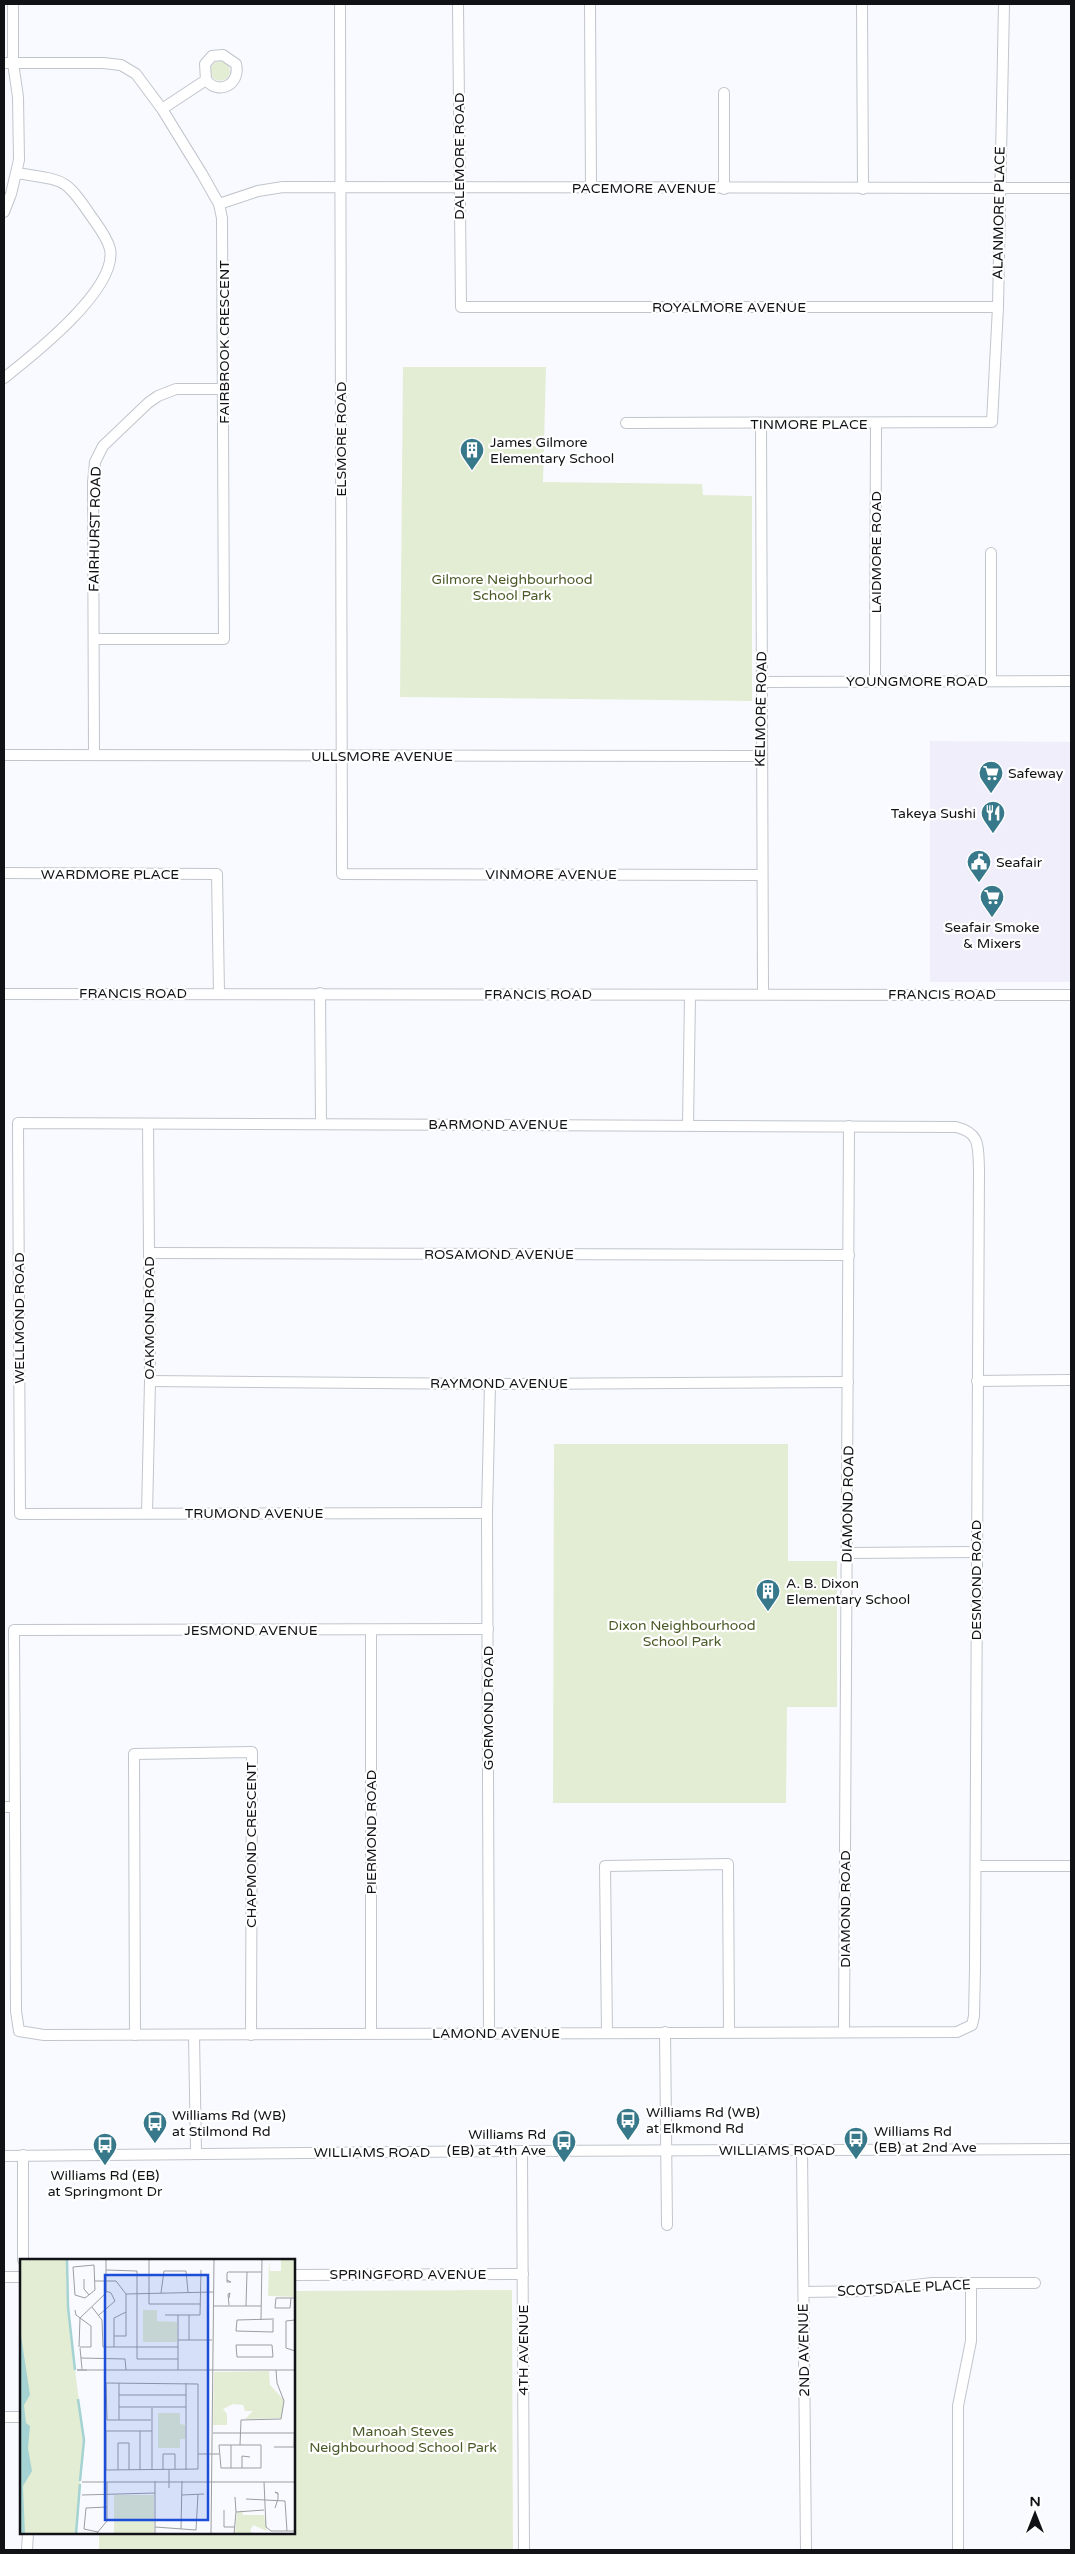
<svg xmlns="http://www.w3.org/2000/svg" width="1075" height="2554" font-family="'Varela Round',sans-serif">
<rect width="100%" height="100%" fill="#f8faff"/>
<polygon fill="#f1eefc" points="930,741 1071,742 1071,982 930,982"/>
<g fill="#e3edd4">
<circle cx="220" cy="71" r="10"/>
<polygon points="403,367 546,367 543,482 702,484 703,495 752,496 752,701 400,697"/>
<polygon points="554,1444 788,1444 788,1561 837,1561 837,1707 787,1707 786,1803 553,1803"/>
<polygon points="512,2290 513,2550 99,2550 99,2533 294,2533 294,2291"/>
</g>
<g fill="none" stroke-linecap="round" stroke-linejoin="round">
<defs>
<g id="minor">
<polyline points="340,4 342,874 761,875"/>
<polyline points="458,4 461,307 998,307"/>
<polyline points="590,4 591,188"/>
<polyline points="862,4 863,189"/>
<polyline points="4,63 103,63 121,65 136,74 162,109 202,174 219,204 222,218 224,639 94,639"/>
<path d="M162 109 206 80C219 96 241 84 236 64L223 55 212 56 205 64 206 80"/>
<polyline points="724,189 724,93"/>
<polyline points="219,204 258,191 283,187 1071,188"/>
<polyline points="4,212 11,194 19,160 18,97 13,63 13,4"/>
<path d="M4 378C32 356 118 289 110 249 107 237 98 226 91 216 64 176 64 181 17 173"/>
<polyline points="626,423 992,422 998,307 1004,4"/>
<polyline points="761,424 763,994"/>
<polyline points="991,553 991,681"/>
<polyline points="875,681 876,424"/>
<polyline points="762,682 1071,681"/>
<polyline points="4,755 760,756"/>
<polyline points="94,755 93,482 95,462 103,446 148,403 158,396 176,389 224,389"/>
<polyline points="4,873 217,874 219,993"/>
<polyline points="320,993 321,1124"/>
<polyline points="4,994 1071,995"/>
<polyline points="688,1125 690,995"/>
<polyline points="149,1253 849,1255"/>
<polyline points="150,1381 490,1384 848,1382"/>
<polyline points="977,1381 1071,1380"/>
<polyline points="147,1513 150,1381 148,1124"/>
<path d="M487 1513 20 1514 18 1123 956 1127C981 1133 978 1147 979 1170L975 1968 974 2016 972 2025 957 2032 44 2035 19 2031 16 2011 14 1630 488 1629"/>
<polyline points="847,1553 976,1552"/>
<polyline points="371,1630 371,2033"/>
<polyline points="4,1807 15,1807"/>
<polyline points="976,1866 1071,1866"/>
<polyline points="665,2032 667,2225"/>
<polyline points="844,2032 849,1126"/>
<polyline points="489,2033 487,1513 490,1384"/>
<polyline points="607,2033 605,1866 728,1864 729,2032"/>
<polyline points="135,2035 134,1754 252,1752 251,2035"/>
<polyline points="194,2035 196,2153"/>
<polyline points="802,2150 806,2550"/>
<polyline points="522,2151 524,2550"/>
<polyline points="23,2155 23,2260"/>
<polyline points="4,2156 522,2151 1071,2149"/>
<polyline points="294,2275 523,2274"/>
<polyline points="4,2277 21,2277"/>
<polyline points="804,2292 867,2291 932,2283 1035,2283"/>
<polyline points="4,2417 21,2417"/>
<polyline points="27,2550 28,2533"/>
<polyline points="958,2550 958,2406 971,2341 971,2283"/>
</g>
</defs>
<use href="#minor" stroke="#c1c5cc" stroke-width="12"/>
<use href="#minor" stroke="#fff" stroke-width="10"/>
</g>
<defs>
<symbol id="building-pin" viewBox="-11 -11 22 30"><path d="M0 17L-7.5 6A9.5 9.5 0 1 1 7.5 6Z" fill="#37798a" stroke="#fff"/><path d="M-4-6H4V6H1V3H-1V6H-4ZM-2.5-4.3h1.7v1.8h-1.7ZM.8-4.3h1.7v1.8H.8ZM-2.5-1h1.7V.8h-1.7ZM.8-1h1.7V.8H.8Z" fill="#fff"/></symbol>
<symbol id="supermarket-pin" viewBox="-11 -11 22 30"><path d="M0 17L-7.5 6A9.5 9.5 0 1 1 7.5 6Z" fill="#37798a" stroke="#fff"/><path d="M-6-5.5h2.5l.6 2H6L4.5 2H-2.5L-4.4-4H-6ZM-1.5 3.2a1.3 1.3 0 1 0 .1 0ZM3 3.2a1.3 1.3 0 1 0 .1 0Z" fill="#fff"/></symbol>
<symbol id="restaurant-pin" viewBox="-11 -11 22 30"><path d="M0 17L-7.5 6A9.5 9.5 0 1 1 7.5 6Z" fill="#37798a" stroke="#fff"/><path d="M-5-6h1v4h1v-4h1v4h1v-4h1v5L-1.5 .5V6h-2V.5L-5-1ZM5-6V6H3V1.5H1.5Q1.5-4 5-6Z" fill="#fff"/></symbol>
<symbol id="civic-pin" viewBox="-11 -11 22 30"><path d="M0 17L-7.5 6A9.5 9.5 0 1 1 7.5 6Z" fill="#37798a" stroke="#fff"/><path d="M-.6-6.5H3V-4.5H.6V-3L4-1V1h2V6H-6V1h2V-1L-.6-3ZM-1.2 2.5V6h2.4V2.5Z" fill="#fff"/></symbol>
<symbol id="bus-pin" viewBox="-11 -11 22 30"><path d="M0 17L-7.5 6A9.5 9.5 0 1 1 7.5 6Z" fill="#37798a" stroke="#fff"/><path d="M-5-6H5V4H4V6H2V4H-2V6H-4V4H-5ZM-3.5-4V0h7V-4ZM-3.5 1.2v1.5H-2V1.2ZM2 1.2v1.5H3.5V1.2Z" fill="#fff"/></symbol>
</defs>
<g fill-rule="evenodd">
<use href="#building-pin" x="458" y="436" width="28" height="38"/>
<use href="#supermarket-pin" x="977" y="759" width="28" height="38"/>
<use href="#restaurant-pin" x="979" y="799" width="28" height="38"/>
<use href="#civic-pin" x="965" y="848" width="28" height="38"/>
<use href="#supermarket-pin" x="978" y="883" width="28" height="38"/>
<use href="#building-pin" x="754" y="1577" width="28" height="38"/>
<use href="#bus-pin" x="614" y="2106" width="28" height="38"/>
<use href="#bus-pin" x="141" y="2109" width="28" height="38"/>
<use href="#bus-pin" x="842" y="2125" width="28" height="38"/>
<use href="#bus-pin" x="550" y="2128" width="28" height="38"/>
<use href="#bus-pin" x="91" y="2131" width="28" height="38"/>
</g>
<g text-anchor="middle" dominant-baseline="central" stroke-width="4.5" stroke-linejoin="round" paint-order="stroke">
<g font-size="14" fill="#111215" stroke="#fff">
<text transform="translate(459 156) rotate(-90)">DALEMORE ROAD</text>
<text x="644" y="188">PACEMORE AVENUE</text>
<text transform="translate(999 213) rotate(-89)">ALANMORE PLACE</text>
<text x="729" y="307">ROYALMORE AVENUE</text>
<text transform="translate(224 342) rotate(-90)">FAIRBROOK CRESCENT</text>
<text x="809" y="424">TINMORE PLACE</text>
<text transform="translate(341 439) rotate(-90)">ELSMORE ROAD</text>
<text transform="translate(95 529) rotate(-89)">FAIRHURST ROAD</text>
<text transform="translate(876 552) rotate(-90)">LAIDMORE ROAD</text>
<text x="917" y="681">YOUNGMORE ROAD</text>
<text transform="translate(761 709) rotate(-89)">KELMORE ROAD</text>
<text x="382" y="756">ULLSMORE AVENUE</text>
<text x="110" y="874">WARDMORE PLACE</text>
<text x="551" y="874">VINMORE AVENUE</text>
<text x="133" y="993">FRANCIS ROAD</text>
<text x="538" y="994">FRANCIS ROAD</text>
<text x="942" y="994">FRANCIS ROAD</text>
<text x="498" y="1124">BARMOND AVENUE</text>
<text x="499" y="1254">ROSAMOND AVENUE</text>
<text transform="translate(19 1318) rotate(-90)">WELLMOND ROAD</text>
<text transform="translate(149 1318) rotate(-90)">OAKMOND ROAD</text>
<text x="499" y="1383">RAYMOND AVENUE</text>
<text transform="translate(848 1504) rotate(-89)">DIAMOND ROAD</text>
<text x="254" y="1513">TRUMOND AVENUE</text>
<text transform="translate(976 1580) rotate(-90)">DESMOND ROAD</text>
<text x="251" y="1630">JESMOND AVENUE</text>
<text transform="translate(488 1708) rotate(-90)">GORMOND ROAD</text>
<text transform="translate(371 1832) rotate(-90)">PIERMOND ROAD</text>
<text transform="translate(251 1845) rotate(-90)">CHAPMOND CRESCENT</text>
<text transform="translate(845 1909) rotate(-90)">DIAMOND ROAD</text>
<text x="496" y="2033">LAMOND AVENUE</text>
<text x="777" y="2150">WILLIAMS ROAD</text>
<text x="372" y="2152">WILLIAMS ROAD</text>
<text x="408" y="2274">SPRINGFORD AVENUE</text>
<text transform="translate(904 2288) rotate(-3)">SCOTSDALE PLACE</text>
<text transform="translate(523 2350) rotate(-90)">4TH AVENUE</text>
<text transform="translate(804 2350) rotate(-91)">2ND AVENUE</text>
</g>
<g font-size="14" fill="#111215" stroke="#fff" text-anchor="start">
<text x="490" y="442">James Gilmore<tspan x="490" dy="16">Elementary School</tspan></text>
<text x="1008" y="773">Safeway</text>
<text x="976" y="813" text-anchor="end">Takeya Sushi</text>
<text x="996" y="862">Seafair</text>
<text x="992" y="927" text-anchor="middle">Seafair Smoke<tspan x="992" dy="16">&amp; Mixers</tspan></text>
<text x="786" y="1583">A. B. Dixon<tspan x="786" dy="16">Elementary School</tspan></text>
<text x="646" y="2112">Williams Rd (WB)<tspan x="646" dy="16">at Elkmond Rd</tspan></text>
<text x="172" y="2115">Williams Rd (WB)<tspan x="172" dy="16">at Stilmond Rd</tspan></text>
<text x="874" y="2131">Williams Rd<tspan x="874" dy="16">(EB) at 2nd Ave</tspan></text>
<text x="546" y="2134" text-anchor="end">Williams Rd<tspan x="546" dy="16">(EB) at 4th Ave</tspan></text>
<text x="105" y="2175" text-anchor="middle">Williams Rd (EB)<tspan x="105" dy="16">at Springmont Dr</tspan></text>
</g>
<g font-size="14" fill="#495a27" stroke="#fff">
<text x="512" y="579">Gilmore Neighbourhood<tspan x="512" dy="16">School Park</tspan></text>
<text x="682" y="1625">Dixon Neighbourhood<tspan x="682" dy="16">School Park</tspan></text>
<text x="403" y="2431">Manoah Steves<tspan x="403" dy="16">Neighbourhood School Park</tspan></text>
</g>
</g>
<g transform="translate(20 2259)">
<rect width="275" height="275" fill="#f8faff"/>
<path d="M0 0H46L47 48 64 181 56 275H0ZM249 1 250 12H261V1H275V38L248 37ZM123 51H137V62L157 63V83H123ZM249 112 250 126 264 141 261 159 225 160 233 152H225L223 146 213 145 203 150 207 155V166H193L194 113ZM138 154H160V165L165 166V180H160V189H138ZM94 236H134V275L94 274ZM222 251 223 256H244L247 272 233 266 230 272 236 275H215L217 254Z" fill="#e3edd4"/>
<path d="M0 70 10 136 4 146 6 164 10 167 8 189 12 212 3 227 5 275H0Z" fill="#a5d3d4"/>
<path fill="none" stroke="#a5d3d4" stroke-width="2.5" d="M47 0 48 48 55 111M58 140 64 181 60 222M56 275 60 225"/>
<path fill="none" stroke="#9c9da1" stroke-width="1" d="M129 0V45H181M74 6 75 31 65 39 55 36 53 8ZM86 11 117 12V100H158M64 20V30L69 36M207 21 211 23H207V14L208 13H241M75 22H96L106 35V77H94M141 34 144 12H166L168 33M106 35 193 33M271 39 270 49H255L256 39H275M209 46 208 35 210 34 209 39M194 47H241M226 47 227 13M72 48 82 61 83 88H158M55 51 56 56 71 67V88H60M79 56 95 42 91 34 86 32M145 56H180L181 11M158 56V111M241 61 242 0M253 61V73L216 72 217 61 254 60M275 61 266 62V89L275 92M158 81H192M169 81V56M59 88 60 59 86 34V0M94 88V59L106 53M60 89 62 110M253 98H217L216 86H252L253 98M61 99 105 100 106 111M67 111H57H275M99 136H166M99 148H166M99 161V124M131 161H87L86 124 178 125V210L86 211V172H132M120 172V211M193 174H275M199 186H241V209H201ZM211 186V209M220 186 221 161 261 160 264 142 257 124 256 111M274 187 275 155M254 188H274M178 195H199M222 209V197L230 198M98 211V184H109V211M132 211V149M143 211V195H155V210M149 211V229M166 211V124M135 222V275M62 223H275M244 223 246 268 251 272H275M62 236 135 234M162 236 184 235M215 238 216 253M226 240 265 242 267 272M255 249 258 240V234L255 233 258 235M204 251V268H214M135 268 176 271 178 235M161 270 162 222M78 273 64 270 66 249 87 248M77 274 87 262V223M191 275 194 0M214 275 216 253 244 251"/>
<path fill="#1d4ed8" fill-opacity="0.15" stroke="#1d4ed8" stroke-width="2.5" d="M85 16H188V261H85Z"/>
<rect width="275" height="275" fill="none" stroke="#111215" stroke-width="2.5"/>
</g>
<rect width="1075" height="2554" fill="none" stroke="#111215" stroke-width="10"/>
<g transform="translate(1035 2514)" stroke="#ffffff" stroke-width="4" paint-order="stroke">
<path d="M0-4L9 19L0 12L-9 19Z" fill="#111215"/>
<text y="-8" font-size="14" font-weight="bold" text-anchor="middle" fill="#111215">N</text>
</g>
</svg>
